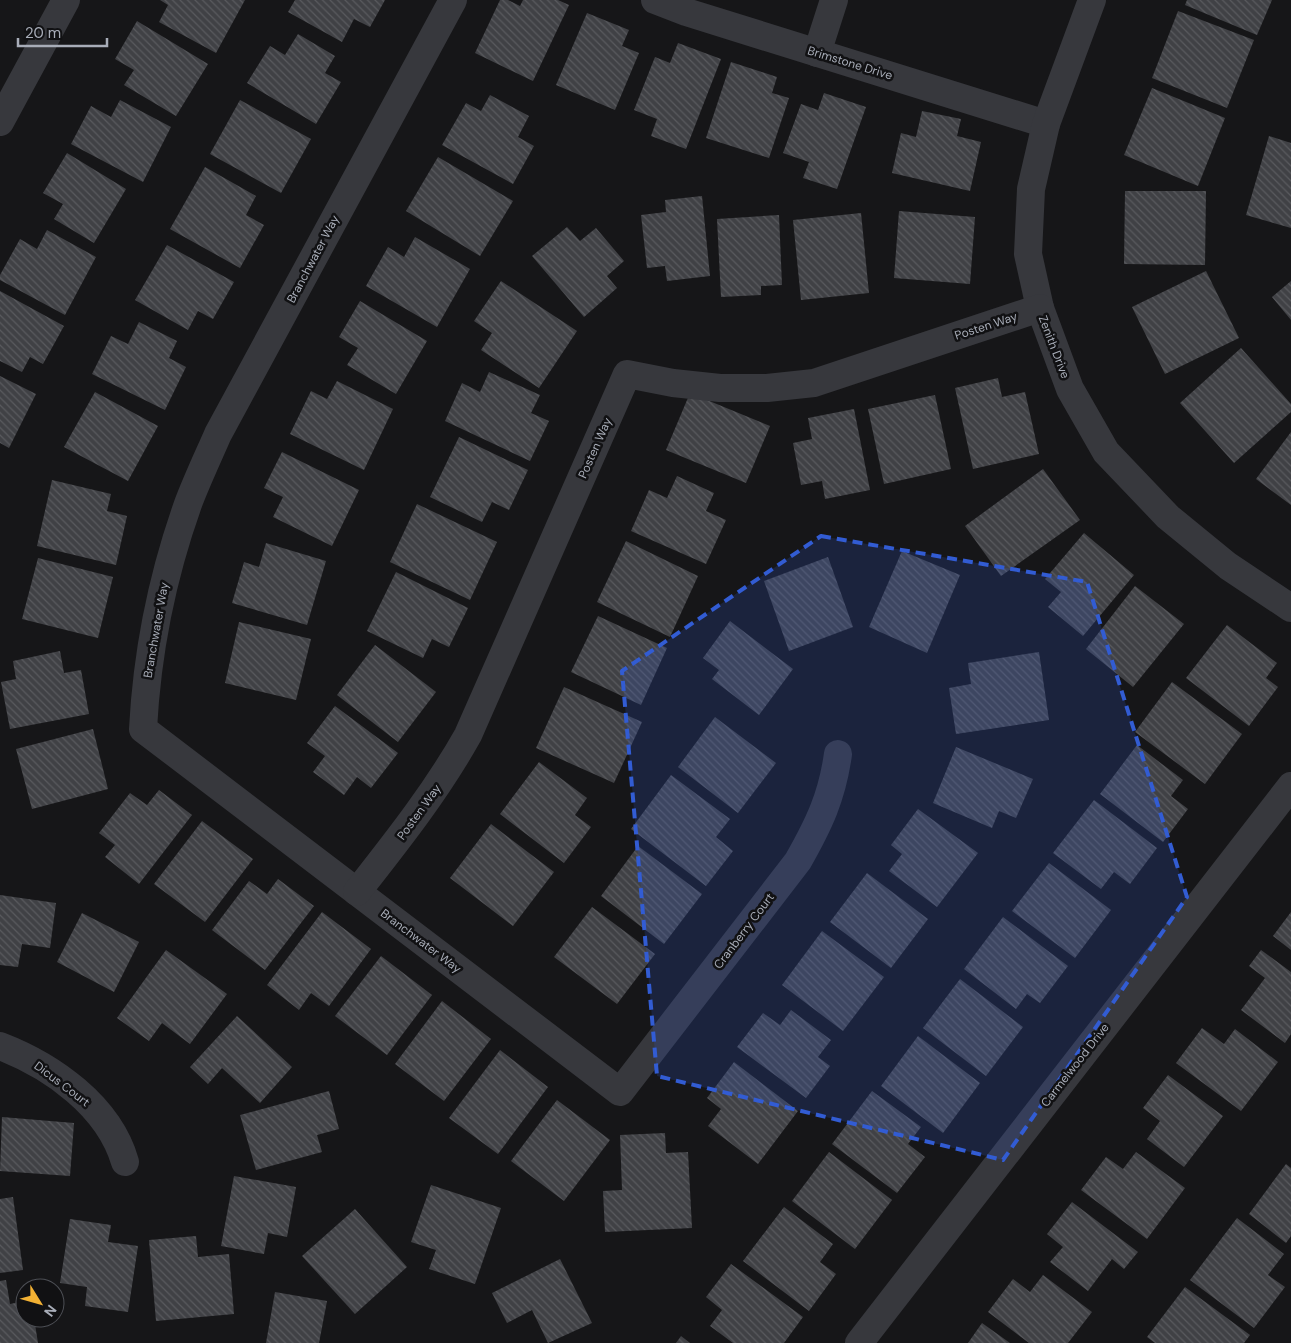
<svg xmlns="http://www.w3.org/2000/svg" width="1291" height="1343" font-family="'DM Sans',sans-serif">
<defs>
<pattern id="building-back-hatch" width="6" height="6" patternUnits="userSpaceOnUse" patternTransform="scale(1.25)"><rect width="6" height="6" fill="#404145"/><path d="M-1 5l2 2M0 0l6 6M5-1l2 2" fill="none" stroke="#595a5e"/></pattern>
</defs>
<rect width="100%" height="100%" fill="#161618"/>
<g fill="url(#building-back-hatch)">
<polygon points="160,0 245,0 216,53 159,22 168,5"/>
<polygon points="295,0 385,0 370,27 354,19 342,42 288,12"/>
<polygon points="500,0 508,0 520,6 523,0 558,0 569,5 533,81 475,53"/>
<polygon points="1187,0 1272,0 1257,35 1185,5"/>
<polygon points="1178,11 1254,40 1227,108 1152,78"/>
<polygon points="587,13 629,30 622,46 639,53 615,110 556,85"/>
<polygon points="137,21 208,64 176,116 124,85 134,70 115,59"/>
<polygon points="298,34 335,56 325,73 341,82 316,124 247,83 270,46 285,55"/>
<polygon points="678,43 721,59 686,149 651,136 657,119 634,110 655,57 670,63"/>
<polygon points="731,62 777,77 772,93 789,98 769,158 706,138"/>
<polygon points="1152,88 1225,118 1198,186 1124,155"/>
<polygon points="824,93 866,107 837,189 803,178 809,162 783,153 801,104 818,110"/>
<polygon points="490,95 529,116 518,137 534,146 513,184 442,145 466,103 481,111"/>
<polygon points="120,100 171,127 143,182 71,144 91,106 111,117"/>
<polygon points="240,100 311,139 281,193 210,154"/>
<polygon points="922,111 961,119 957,136 981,142 970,191 892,173 901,133 916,137"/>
<polygon points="1269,136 1291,143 1291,228 1246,215"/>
<polygon points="67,153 126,189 94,243 54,219 63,204 43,193"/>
<polygon points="438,157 513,201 480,256 406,211"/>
<polygon points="205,167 256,196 246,215 264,225 240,268 170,229"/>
<polygon points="1125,191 1206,191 1205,265 1124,264"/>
<polygon points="702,196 710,276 667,281 665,266 647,268 641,215 666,212 665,200"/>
<polygon points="899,211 975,217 970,284 894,278"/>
<polygon points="861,213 869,293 801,300 793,220"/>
<polygon points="779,215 782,285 761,286 761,295 721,297 717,219"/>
<polygon points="567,227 580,241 596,228 624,261 607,276 617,288 584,317 532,256"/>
<polygon points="47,230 96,257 65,315 0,280 0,275 20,239 37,249"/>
<polygon points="415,237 470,269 437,327 366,286 388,247 404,257"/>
<polygon points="167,245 234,282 213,319 198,311 188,330 135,300"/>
<polygon points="1206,271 1239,338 1165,374 1132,307"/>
<polygon points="501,281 577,331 539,388 481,350 492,333 474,321"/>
<polygon points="1291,281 1291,320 1272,297"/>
<polygon points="0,291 64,326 43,364 30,357 22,372 0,361"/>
<polygon points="360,301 427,341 396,394 347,365 358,348 339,337"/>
<polygon points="139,322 177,341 169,358 186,367 165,410 92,374 111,336 128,344"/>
<polygon points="1241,348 1291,404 1291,412 1234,463 1180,403"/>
<polygon points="489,372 540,395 531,413 549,421 530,461 445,421 462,383 480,392"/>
<polygon points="0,376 36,394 9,448 0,443"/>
<polygon points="998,378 1002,397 1025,392 1039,454 973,469 955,388"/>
<polygon points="337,381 393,409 364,470 290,434 311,391 327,399"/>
<polygon points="95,392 158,426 128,481 64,447"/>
<polygon points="690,393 770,426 746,483 666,450"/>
<polygon points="935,395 951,469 884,484 868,409"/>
<polygon points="854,409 870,490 825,499 822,481 801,485 793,443 812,439 808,418"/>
<polygon points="1291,432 1291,505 1256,479"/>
<polygon points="459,437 528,470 509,510 492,502 482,522 430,497"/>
<polygon points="282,452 359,490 332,546 273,517 283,497 264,488"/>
<polygon points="1043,469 1080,520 1001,576 965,526"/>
<polygon points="677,476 714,493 706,511 726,520 706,564 631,531 649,490 667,498"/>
<polygon points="52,480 111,494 107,511 127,516 116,565 37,546"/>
<polygon points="417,504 497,542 470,600 390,562"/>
<polygon points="1084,533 1134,575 1083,636 1048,607 1061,592 1045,579"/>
<polygon points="626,541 698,576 670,637 597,602"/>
<polygon points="266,543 326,561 307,625 232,603 244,562 259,567"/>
<polygon points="902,551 960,575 927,653 869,627"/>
<polygon points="828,557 853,627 789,651 764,581"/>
<polygon points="38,558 113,577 98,638 22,619"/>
<polygon points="396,572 468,608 449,647 432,639 423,658 367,631"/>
<polygon points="1135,586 1184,624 1133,687 1086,649"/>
<polygon points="598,616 667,648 641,705 571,672"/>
<polygon points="730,621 793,669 759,715 712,679 719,670 703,658"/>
<polygon points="239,622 311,639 296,700 225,683"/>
<polygon points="1227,625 1277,663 1266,678 1278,687 1249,726 1186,678"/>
<polygon points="375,645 436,692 398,742 337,695"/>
<polygon points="60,651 64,673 81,670 89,714 10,729 1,682 16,679 13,661"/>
<polygon points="1039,652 1049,720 956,734 949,688 971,684 968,663"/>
<polygon points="1172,682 1242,734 1205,784 1135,732"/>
<polygon points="564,687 642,722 614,783 536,748"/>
<polygon points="335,706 398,753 371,788 357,777 344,795 313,772 325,756 307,743"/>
<polygon points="715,717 776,763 738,813 678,767"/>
<polygon points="93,729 108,789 32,809 16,749"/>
<polygon points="1137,745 1183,780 1171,796 1188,809 1163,842 1100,794"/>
<polygon points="956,747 1033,779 1016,818 999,811 992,828 933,803"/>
<polygon points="539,762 587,798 575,815 591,827 564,863 500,814"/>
<polygon points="671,775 730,819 716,837 733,851 706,886 631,829"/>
<polygon points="159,790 192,815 139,884 105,857 115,845 99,833 130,793 147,805"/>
<polygon points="1094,800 1157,848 1130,884 1114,872 1101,889 1053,853"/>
<polygon points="918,809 978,853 937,907 889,871 902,854 891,845"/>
<polygon points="202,821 253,859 205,922 154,884"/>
<polygon points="491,824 554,872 513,926 450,878"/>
<polygon points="638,846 702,894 664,944 601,896"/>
<polygon points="1049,863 1111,910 1075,958 1012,911"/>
<polygon points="867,873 928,919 891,968 830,922"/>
<polygon points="278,879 314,906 265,970 212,930 249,881 267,894"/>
<polygon points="0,895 56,903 50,948 22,944 18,967 0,965"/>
<polygon points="592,907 655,954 617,1004 554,957"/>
<polygon points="322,912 371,949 329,1006 311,993 299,1010 267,985"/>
<polygon points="1291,912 1291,950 1273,936"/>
<polygon points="82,913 139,942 114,992 57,962"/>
<polygon points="1003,917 1068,966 1040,1003 1027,994 1016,1009 964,969"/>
<polygon points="822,931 884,977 843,1031 782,985"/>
<polygon points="166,950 227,994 190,1044 162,1023 149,1041 117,1018"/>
<polygon points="1261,950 1291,972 1291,1034 1285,1043 1241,1010 1265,978 1249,966"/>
<polygon points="381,956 432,995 387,1055 335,1016"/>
<polygon points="960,979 1023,1027 986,1076 923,1028"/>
<polygon points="442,1001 491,1039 444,1101 395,1064"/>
<polygon points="791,1010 831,1040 818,1057 830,1066 806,1098 737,1047 763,1013 780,1025"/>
<polygon points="237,1016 292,1067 260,1103 222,1068 208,1084 190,1067"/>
<polygon points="1202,1028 1224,1044 1235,1029 1278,1062 1241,1111 1176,1063"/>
<polygon points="918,1036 980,1083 943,1133 881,1086"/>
<polygon points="500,1050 548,1087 498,1154 449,1118"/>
<polygon points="734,1062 798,1111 758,1164 708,1126 721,1109 707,1098"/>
<polygon points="1168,1075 1223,1116 1184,1167 1147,1139 1160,1121 1143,1108"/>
<polygon points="329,1091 339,1129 317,1135 322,1152 256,1170 240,1115"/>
<polygon points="872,1091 921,1127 908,1144 925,1157 897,1193 832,1144"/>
<polygon points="557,1100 610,1140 564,1201 511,1161"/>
<polygon points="2,1117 74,1123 70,1176 0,1171"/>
<polygon points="665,1133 666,1153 688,1152 692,1228 605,1232 603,1191 622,1190 620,1135"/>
<polygon points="829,1152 892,1200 855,1249 792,1201"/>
<polygon points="1136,1152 1185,1188 1147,1239 1081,1190 1106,1157 1123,1169"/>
<polygon points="1286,1164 1291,1168 1291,1236 1286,1243 1249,1214"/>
<polygon points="234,1176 296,1187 287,1237 268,1233 264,1254 221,1246"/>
<polygon points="431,1185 501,1208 475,1284 429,1269 436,1250 411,1242"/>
<polygon points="13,1197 23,1270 0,1273 0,1199"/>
<polygon points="1072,1202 1138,1252 1124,1269 1112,1259 1088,1291 1050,1262 1063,1247 1047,1234"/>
<polygon points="784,1207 833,1244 820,1262 836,1274 809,1311 743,1261"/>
<polygon points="355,1209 407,1267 355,1314 302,1256"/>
<polygon points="1237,1218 1284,1254 1268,1275 1285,1287 1254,1328 1190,1280"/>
<polygon points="70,1219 111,1225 108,1242 138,1246 128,1312 85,1306 87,1287 60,1283"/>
<polygon points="196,1236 198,1257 229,1254 234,1314 156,1321 149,1240"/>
<polygon points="560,1259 592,1323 548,1343 532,1310 507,1323 492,1293"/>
<polygon points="731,1264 803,1317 784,1343 733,1343 710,1326 722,1310 706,1297"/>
<polygon points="1043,1275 1092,1312 1068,1343 1029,1343 988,1312 1013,1279 1030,1292"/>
<polygon points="6,1280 10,1304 25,1301 25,1318 34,1318 38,1343 0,1343 0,1281"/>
<polygon points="1185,1287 1250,1335 1244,1343 1155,1343 1147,1337"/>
<polygon points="275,1292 327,1301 319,1343 266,1343"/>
<polygon points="982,1323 1010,1343 968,1343"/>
<polygon points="681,1336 690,1343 676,1343"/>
</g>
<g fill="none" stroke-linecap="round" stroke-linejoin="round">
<g stroke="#37383d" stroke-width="28">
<path d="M453 0 218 434C208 457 197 480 188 504 162 577 147 652 143 729L620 1092 798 861C819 824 832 797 838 754"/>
<polyline points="655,0 686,12 1046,124"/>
<polyline points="1092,0 1046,124 1031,189 1028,254 1040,308 1070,389 1106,452 1168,517 1228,566 1291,608"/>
<polyline points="817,53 834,0"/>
<polyline points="0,122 66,0"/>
<path d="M357 892C397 841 436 792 468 735L627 374 673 383 720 388H767L814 383 1040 308"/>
<path d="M0 1046C52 1066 109 1106 125 1162"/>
<polyline points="859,1343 1291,786"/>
</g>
</g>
<path fill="#325cd3" fill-opacity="0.2" stroke="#325cd3" stroke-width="4" stroke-dasharray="10 6" stroke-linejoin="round" d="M821 536 1087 582 1187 897 1003 1160 657 1076 622 671Z"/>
<g text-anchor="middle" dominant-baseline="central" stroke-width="5" stroke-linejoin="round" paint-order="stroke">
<g font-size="12" fill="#a8adb8" stroke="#111113">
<text transform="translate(850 63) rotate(17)">Brimstone Drive</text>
<text transform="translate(313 259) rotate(-62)">Branchwater Way</text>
<text transform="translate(986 326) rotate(-18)">Posten Way</text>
<text transform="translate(1054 347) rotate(69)">Zenith Drive</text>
<text transform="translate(595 448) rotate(-66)">Posten Way</text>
<text transform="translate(156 630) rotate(-80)">Branchwater Way</text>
<text transform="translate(419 812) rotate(-54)">Posten Way</text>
<text transform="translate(744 931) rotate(-53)">Cranberry Court</text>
<text transform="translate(421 941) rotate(37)">Branchwater Way</text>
<text transform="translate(1075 1065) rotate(-52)">Carmelwood Drive</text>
<text transform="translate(62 1084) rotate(37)">Dicus Court</text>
</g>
</g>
<g transform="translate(40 1303) rotate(127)"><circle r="24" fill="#111113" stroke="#4d4f55"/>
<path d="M0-4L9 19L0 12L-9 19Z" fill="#f2b134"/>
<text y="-8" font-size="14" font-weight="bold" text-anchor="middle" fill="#a8adb8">N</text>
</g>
<path d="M18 38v8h89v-8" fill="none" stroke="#a8adb8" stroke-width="2.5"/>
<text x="25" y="38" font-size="15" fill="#a8adb8" stroke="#111113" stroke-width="4" paint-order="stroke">20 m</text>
</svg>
